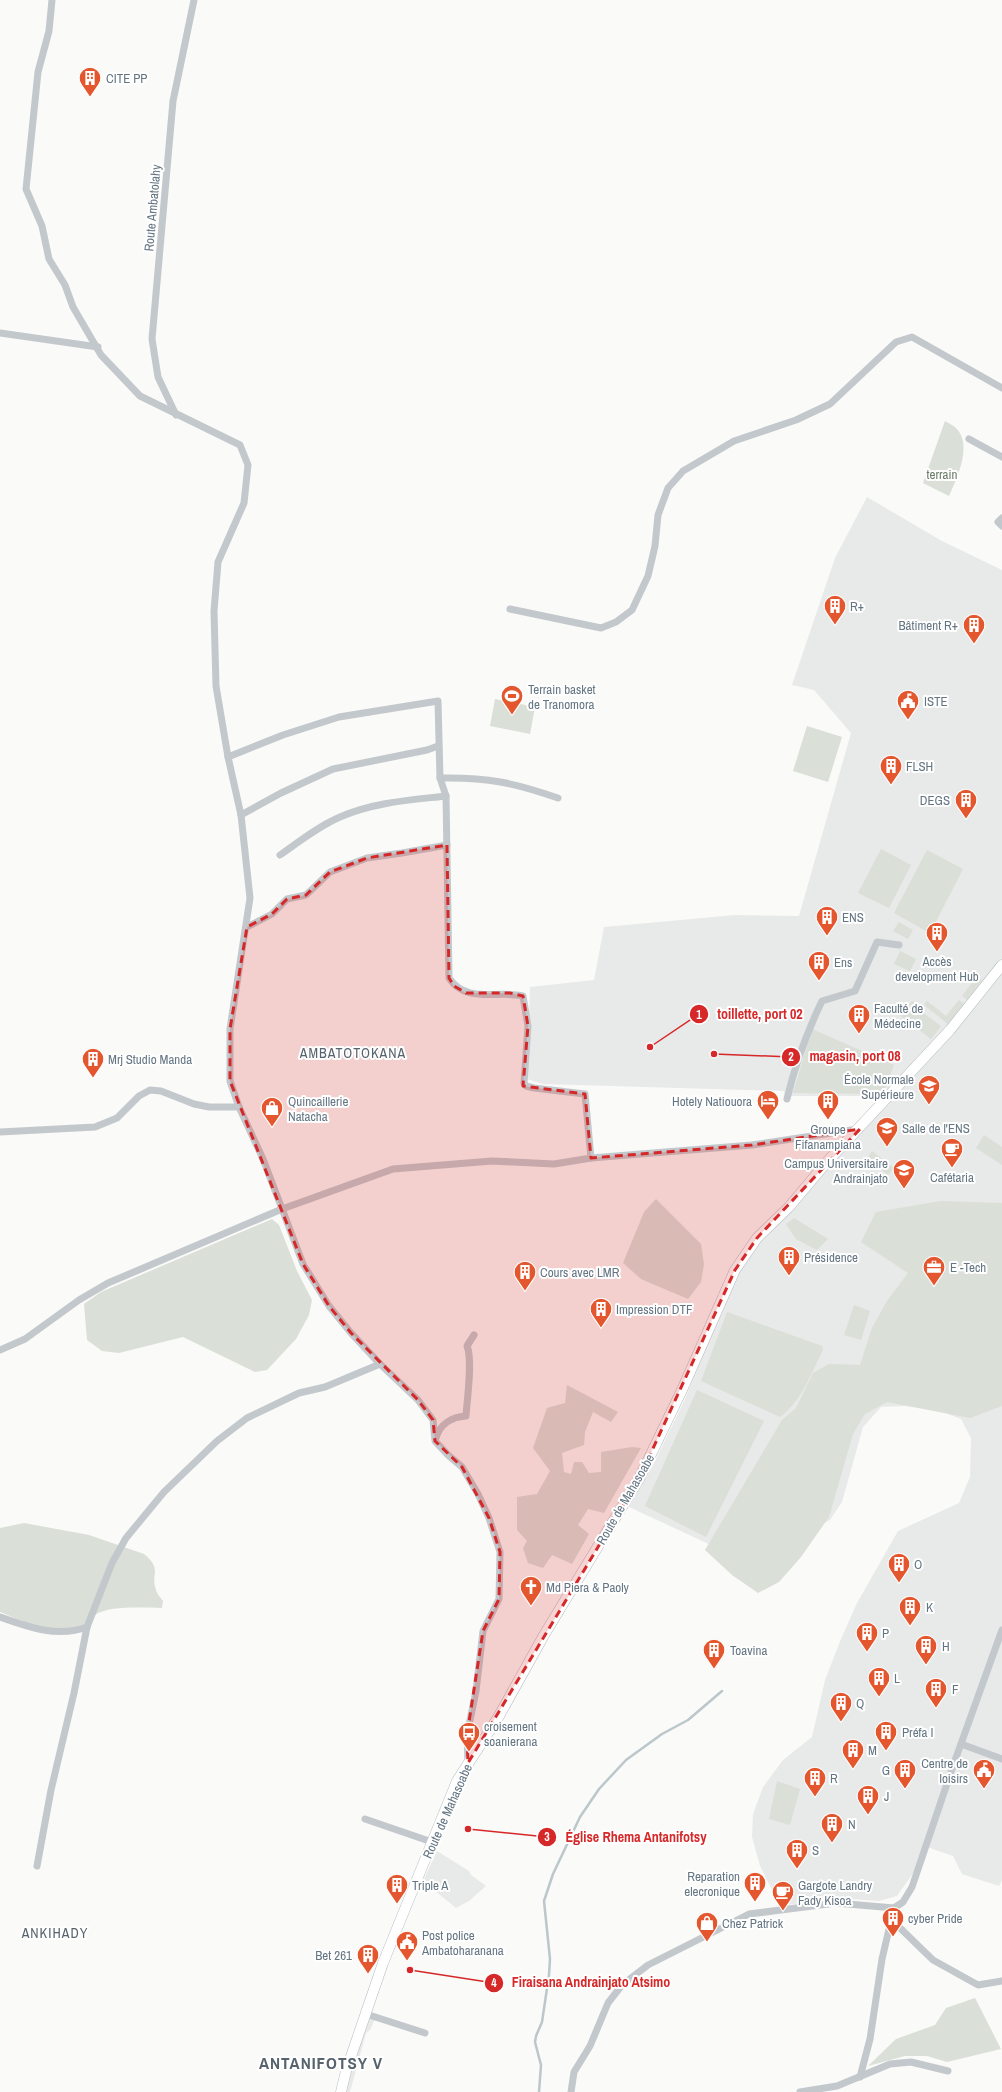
<svg xmlns="http://www.w3.org/2000/svg" width="1002" height="2092" font-family="'Archivo Narrow',sans-serif">
  <rect width="100%" height="100%" fill="#fafaf8"/>
  <g fill="#e8e9e9">
    <polygon points="867,497 942,541 1002,570 1002,1880 999,1886 962,1874 953,1856 924,1846 914,1872 897,1896 879,1901 836,1898 780,1906 760,1866 752,1837 753,1814 763,1787 783,1760 812,1737 825,1680 841,1639 857,1603 898,1531 959,1503 970,1477 971,1438 961,1419 932,1408 904,1406 881,1407 863,1427 842,1502 830,1520 743,1560 627,1506 654,1463 685,1399 738,1268 759,1237 885,1096 785,1096 784,1091 543,1084 527,1079 530,987 594,980 604,927 735,915 799,916 851,733 814,690 792,685 835,558"/>
    <polygon points="437,1851 469,1871 471,1875 486,1886 469,1901 456,1908 423,1881"/>
    <polygon points="367,2016 375,2019 370,2030 366,2033 350,2092 343,2092"/>
  </g>
  <g fill="#dadfd7">
    <path d="M945,421C948,423 953,425 956,428C973,445 957,478 949,496L923,483Z"/>
    <polygon points="495,699 535,707 530,734 490,726"/>
    <polygon points="807,726 842,737 828,782 793,771"/>
    <polygon points="881,849 911,865 889,908 858,893"/>
    <polygon points="927,850 963,869 930,933 894,913"/>
    <polygon points="899,922 913,930 908,939 893,931"/>
    <polygon points="900,951 916,959 910,971 894,964"/>
    <polygon points="977,976 982,980 967,1000 962,996"/>
    <polygon points="959,1000 964,1004 948,1024 924,1005 927,1001 946,1016"/>
    <polygon points="912,1001 917,1005 915,1007 941,1026 931,1039 901,1016"/>
    <polygon points="812,1029 894,1065 883,1094 882,1095 882,1092 877,1094 793,1093"/>
    <polygon points="984,1135 1002,1147 1002,1165 976,1148"/>
    <polygon points="872,1151 894,1168 888,1175 867,1159"/>
    <polygon points="656,1199 701,1244 704,1264 701,1282 688,1299 641,1279 623,1263 644,1212"/>
    <polygon points="941,1201 1002,1203 1002,1406 970,1418 887,1402 865,1414 853,1434 829,1517 801,1557 779,1582 758,1593 732,1575 705,1550 782,1420 796,1408 813,1373 829,1364 860,1365 872,1328 887,1301 908,1273 861,1242 876,1212"/>
    <polygon points="794,1218 828,1239 817,1250 796,1239 786,1224"/>
    <polygon points="272,1219 279,1225 297,1271 312,1300 309,1315 296,1339 267,1370 255,1372 183,1337 119,1353 102,1351 87,1340 84,1304 101,1292"/>
    <polygon points="854,1305 870,1311 861,1340 844,1335"/>
    <path d="M727,1312L822,1346L823,1350C811,1373 802,1401 780,1417L701,1381Z"/>
    <polygon points="567,1385 618,1412 611,1422 593,1412 585,1432 584,1445 562,1453 564,1472 571,1474 574,1462 582,1462 589,1473 601,1472 601,1452 632,1447 641,1448 604,1513 588,1509 578,1525 589,1534 572,1564 552,1555 543,1568 528,1563 523,1548 527,1541 517,1530 517,1497 537,1494 550,1471 533,1448 547,1408 565,1403"/>
    <polygon points="697,1390 764,1421 706,1537 645,1506"/>
    <path d="M24,1523L89,1535L144,1554C163,1570 150,1573 156,1590C157,1594 161,1598 163,1601L162,1608C145,1608 109,1605 95,1615C89,1620 87,1627 77,1630C55,1636 20,1620 0,1612V1528Z"/>
    <polygon points="777,1781 800,1789 790,1825 769,1819"/>
    <polygon points="975,1998 1001,2049 947,2062 927,2056 905,2056 868,2066 896,2039 935,2025 946,2008"/>
  </g>
  <g fill="none" stroke-linecap="round" stroke-linejoin="round">
    <polyline stroke="#bbc7cb" stroke-width="2.5" points="539,2092 541,2065 535,2042 536,2036 542,2022 549,1975 550,1959 544,1901 553,1874 580,1817 599,1789 626,1760 662,1734 688,1720 722,1691"/>
    <g stroke="#b3babf" stroke-width="11">
      <polyline id="secondary" points="341,2092 346,2071 383,1963 457,1781 499,1716 544,1635 639,1479 682,1390 735,1270 757,1238 789,1207 826,1163 950,1030 1002,965"/>
    </g>
    <g stroke="#c3c8cc" stroke-width="7">
      <polyline points="52,0 49,31 38,72 26,189 42,226 49,259 65,285 73,307 101,355 140,396 240,445 248,465 244,503 218,562 214,611 216,686 228,757 241,815 250,898 230,1029 230,1081 239,1107 263,1159 303,1264 329,1306 351,1333 380,1364 418,1400 433,1420 435,1441 448,1455 462,1467 478,1494 489,1518 500,1552 499,1599 483,1631 476,1691 467,1735 468,1763"/>
      <polyline points="0,333 98,347"/>
      <polyline points="176,415 158,377 152,339 173,101 194,0"/>
      <polyline points="969,439 1002,457"/>
      <polyline points="1002,518 998,522 1002,526"/>
      <polyline points="510,609 601,628 616,622 632,610 648,576 655,546 658,515 668,488 683,471 734,441 796,420 830,404 896,342 912,337 1002,388"/>
      <path d="M228,757L283,735L339,717L438,701L440,778L446,796L449,978C466,1004 498,990 523,996L528,1026L524,1083L526,1086L534,1088L585,1094L591,1158"/>
      <path d="M440,778C488,777 514,783 558,798"/>
      <polyline points="241,815 281,793 333,769 427,750 438,746"/>
      <path d="M280,855C300,841 319,826 340,817C374,802 411,800 446,796"/>
      <polyline points="247,927 272,914 287,899 306,895 330,872 367,858 402,853 447,845"/>
      <path d="M787,1099C795,1065 806,1034 822,1001L855,991L877,942L899,945"/>
      <polyline points="0,1132 95,1127 117,1118 139,1096 150,1090 161,1091 194,1104 209,1107 239,1107"/>
      <polyline points="0,1350 25,1339 79,1300 108,1283 282,1209 393,1169 492,1161 554,1164 591,1158 752,1145 858,1129"/>
      <path d="M436,1438C440,1424 452,1417 466,1416C467,1399 473,1360 467,1346L474,1335"/>
      <path d="M0,1617C28,1627 58,1638 87,1627"/>
      <polyline points="961,1744 1002,1759"/>
      <polyline points="365,1819 432,1842"/>
      <polyline points="37,1866 51,1790 74,1693 87,1627 112,1563 126,1538 164,1492 217,1441 247,1418 299,1393 325,1387 380,1364"/>
      <polyline points="366,2014 425,2033"/>
      <polyline points="860,2077 870,2039 882,1959 894,1908 903,1902 912,1887 953,1766 1002,1630"/>
      <polyline points="571,2092 574,2072 590,2046 608,2003 622,1985 648,1965 749,1914 836,1903 894,1908 899,1927 933,1960 978,1985 1002,1981"/>
      <polyline points="800,2092 837,2086 890,2064 911,2062 948,2071"/>
    </g>
    <use href="#secondary" stroke="#fff" stroke-width="10"/>
  </g>
  <path fill="#d62828" fill-opacity="0.2" stroke="#d62828" stroke-width="3" stroke-dasharray="8 5" stroke-linejoin="round" d="M447,845L449,978L454,986L466,993H510L523,996L528,1026L523,1086L585,1094L591,1158L752,1145L860,1129L757,1238L735,1270L639,1479L468,1763L467,1735L483,1631L499,1599L500,1552L489,1518L462,1467L435,1441L433,1420L418,1400L351,1333L329,1306L303,1264L230,1081V1029L247,927L272,914L287,899L306,895L330,872L367,858Z"/>
  <defs>
    <g id="building-pin" transform="scale(1.15)"><path d="M0 17L-7.5 6A9.5 9.5 0 1 1 7.5 6Z" fill="#e4572e" stroke="#fff"/><path d="M-4-6H4V6H1V3H-1V6H-4ZM-2.5-4.3h1.7v1.8h-1.7ZM.8-4.3h1.7v1.8H.8ZM-2.5-1h1.7V.8h-1.7ZM.8-1h1.7V.8H.8Z" fill="#fff"/></g>
    <g id="stadium-pin" transform="scale(1.15)"><path d="M0 17L-7.5 6A9.5 9.5 0 1 1 7.5 6Z" fill="#e4572e" stroke="#fff"/><path d="M0-5a6.5 5 0 1 0 0 10a6.5 5 0 1 0 0-10ZM-3.5-1.8h7v3.6h-7Z" fill="#fff"/></g>
    <g id="civic-pin" transform="scale(1.15)"><path d="M0 17L-7.5 6A9.5 9.5 0 1 1 7.5 6Z" fill="#e4572e" stroke="#fff"/><path d="M-.6-6.5H3V-4.5H.6V-3L4-1V1h2V6H-6V1h2V-1L-.6-3ZM-1.2 2.5V6h2.4V2.5Z" fill="#fff"/></g>
    <g id="university-pin" transform="scale(1.15)"><path d="M0 17L-7.5 6A9.5 9.5 0 1 1 7.5 6Z" fill="#e4572e" stroke="#fff"/><path d="M0-5L7-2L0 1L-7-2ZM-4 1L0 2.5L4 1V4Q0 6-4 4Z" fill="#fff"/></g>
    <g id="hotel-pin" transform="scale(1.15)"><path d="M0 17L-7.5 6A9.5 9.5 0 1 1 7.5 6Z" fill="#e4572e" stroke="#fff"/><path d="M-6-4.5h1.5V1H6V5H4.5V3h-9V5H-6ZM-4 0a1.8 1.8 0 1 1 3.6 0ZM.5 0V-2.5h3Q6-2.5 6 0Z" fill="#fff"/></g>
    <g id="shop-pin" transform="scale(1.15)"><path d="M0 17L-7.5 6A9.5 9.5 0 1 1 7.5 6Z" fill="#e4572e" stroke="#fff"/><path d="M-5-2.5h2.3a2.7 3.5 0 0 1 5.4 0H5L5.5 6h-11ZM-1.5-2.5h3a1.5 2.3 0 0 0-3 0Z" fill="#fff"/></g>
    <g id="cafe-pin" transform="scale(1.15)"><path d="M0 17L-7.5 6A9.5 9.5 0 1 1 7.5 6Z" fill="#e4572e" stroke="#fff"/><path d="M-5.5-4.5H6V0H3Q3 3.5 0 3.5H-2.5Q-5.5 3.5-5.5 0ZM3-3.2v2h1.7v-2ZM-6 4.5H4V6H-6Z" fill="#fff"/></g>
    <g id="office-pin" transform="scale(1.15)"><path d="M0 17L-7.5 6A9.5 9.5 0 1 1 7.5 6Z" fill="#e4572e" stroke="#fff"/><path d="M-6-3h4V-5.5h4V-3h4V5H-6ZM-1-4.5V-3h2v-1.5ZM-6 0V1H6V0Z" fill="#fff"/></g>
    <g id="church-pin" transform="scale(1.15)"><path d="M0 17L-7.5 6A9.5 9.5 0 1 1 7.5 6Z" fill="#e4572e" stroke="#fff"/><path d="M-1.2-6h2.4v3.5h3.3v2.4h-3.3V6h-2.4V-.1h-3.3v-2.4h3.3Z" fill="#fff"/></g>
    <g id="bus-pin" transform="scale(1.15)"><path d="M0 17L-7.5 6A9.5 9.5 0 1 1 7.5 6Z" fill="#e4572e" stroke="#fff"/><path d="M-5-6H5V4H4V6H2V4H-2V6H-4V4H-5ZM-3.5-4V0h7V-4ZM-3.5 1.2v1.5H-2V1.2ZM2 1.2v1.5H3.5V1.2Z" fill="#fff"/></g>
  </defs>
  <g fill-rule="evenodd">
    <use href="#building-pin" x="90" y="78"/>
    <use href="#building-pin" x="835" y="606"/>
    <use href="#building-pin" x="974" y="625"/>
    <use href="#stadium-pin" x="512" y="696"/>
    <use href="#civic-pin" x="908" y="701"/>
    <use href="#building-pin" x="891" y="766"/>
    <use href="#building-pin" x="966" y="800"/>
    <use href="#building-pin" x="827" y="917"/>
    <use href="#building-pin" x="937" y="933"/>
    <use href="#building-pin" x="819" y="962"/>
    <use href="#building-pin" x="859" y="1015"/>
    <use href="#building-pin" x="93" y="1059"/>
    <use href="#university-pin" x="929" y="1086"/>
    <use href="#hotel-pin" x="768" y="1101"/>
    <use href="#building-pin" x="828" y="1101"/>
    <use href="#shop-pin" x="272" y="1108"/>
    <use href="#university-pin" x="887" y="1128"/>
    <use href="#cafe-pin" x="952" y="1149"/>
    <use href="#university-pin" x="904" y="1170"/>
    <use href="#building-pin" x="789" y="1257"/>
    <use href="#office-pin" x="934" y="1267"/>
    <use href="#building-pin" x="525" y="1272"/>
    <use href="#building-pin" x="601" y="1309"/>
    <use href="#building-pin" x="899" y="1564"/>
    <use href="#church-pin" x="531" y="1587"/>
    <use href="#building-pin" x="910" y="1607"/>
    <use href="#building-pin" x="867" y="1633"/>
    <use href="#building-pin" x="926" y="1646"/>
    <use href="#building-pin" x="714" y="1650"/>
    <use href="#building-pin" x="879" y="1678"/>
    <use href="#building-pin" x="936" y="1689"/>
    <use href="#building-pin" x="841" y="1703"/>
    <use href="#building-pin" x="886" y="1732"/>
    <use href="#bus-pin" x="469" y="1733"/>
    <use href="#building-pin" x="853" y="1750"/>
    <use href="#building-pin" x="905" y="1770"/>
    <use href="#civic-pin" x="984" y="1770"/>
    <use href="#building-pin" x="815" y="1778"/>
    <use href="#building-pin" x="868" y="1796"/>
    <use href="#building-pin" x="832" y="1824"/>
    <use href="#building-pin" x="797" y="1850"/>
    <use href="#building-pin" x="755" y="1883"/>
    <use href="#building-pin" x="397" y="1885"/>
    <use href="#cafe-pin" x="783" y="1892"/>
    <use href="#building-pin" x="893" y="1918"/>
    <use href="#shop-pin" x="707" y="1923"/>
    <use href="#civic-pin" x="407" y="1942"/>
    <use href="#building-pin" x="368" y="1955"/>
  </g>
  <g text-anchor="middle" stroke-width="4" stroke-linejoin="round" paint-order="stroke">
    <g font-size="13" fill="#657683" stroke="#fff" text-anchor="start">
      <text x="106" y="83">CITE PP</text>
      <text x="850" y="611">R+</text>
      <text x="958" y="630" text-anchor="end">Bâtiment R+</text>
      <text x="528" y="694">Terrain basket<tspan x="528" dy="15">de Tranomora</tspan></text>
      <text x="924" y="706">ISTE</text>
      <text x="906" y="771">FLSH</text>
      <text x="950" y="805" text-anchor="end">DEGS</text>
      <text x="842" y="922">ENS</text>
      <text x="937" y="966" text-anchor="middle">Accès<tspan x="937" dy="15">development Hub</tspan></text>
      <text x="834" y="967">Ens</text>
      <text x="874" y="1013">Faculté de<tspan x="874" dy="15">Médecine</tspan></text>
      <text x="108" y="1064">Mrj Studio Manda</text>
      <text x="914" y="1084" text-anchor="end">École Normale<tspan x="914" dy="15">Supérieure</tspan></text>
      <text x="288" y="1106">Quincaillerie<tspan x="288" dy="15">Natacha</tspan></text>
      <text x="752" y="1106" text-anchor="end">Hotely Natiouora</text>
      <text x="902" y="1133">Salle de l'ENS</text>
      <text x="828" y="1134" text-anchor="middle">Groupe<tspan x="828" dy="15">Fifanampiana</tspan></text>
      <text x="888" y="1168" text-anchor="end">Campus Universitaire<tspan x="888" dy="15">Andrainjato</tspan></text>
      <text x="952" y="1182" text-anchor="middle">Cafétaria</text>
      <text x="804" y="1262">Présidence</text>
      <text x="950" y="1272">E -Tech</text>
      <text x="540" y="1277">Cours avec LMR</text>
      <text x="616" y="1314">Impression DTF</text>
      <text x="914" y="1569">O</text>
      <text x="546" y="1592">Md Piera &amp; Paoly</text>
      <text x="926" y="1612">K</text>
      <text x="882" y="1638">P</text>
      <text x="942" y="1651">H</text>
      <text x="730" y="1655">Toavina</text>
      <text x="894" y="1683">L</text>
      <text x="952" y="1694">F</text>
      <text x="856" y="1708">Q</text>
      <text x="484" y="1731">croisement<tspan x="484" dy="15">soanierana</tspan></text>
      <text x="902" y="1737">Préfa I</text>
      <text x="868" y="1755">M</text>
      <text x="968" y="1768" text-anchor="end">Centre de<tspan x="968" dy="15">loisirs</tspan></text>
      <text x="890" y="1775" text-anchor="end">G</text>
      <text x="830" y="1783">R</text>
      <text x="884" y="1801">J</text>
      <text x="848" y="1829">N</text>
      <text x="812" y="1855">S</text>
      <text x="740" y="1881" text-anchor="end">Reparation<tspan x="740" dy="15">elecronique</tspan></text>
      <text x="412" y="1890">Triple A</text>
      <text x="798" y="1890">Gargote Landry<tspan x="798" dy="15">Fady Kisoa</tspan></text>
      <text x="908" y="1923">cyber Pride</text>
      <text x="722" y="1928">Chez Patrick</text>
      <text x="422" y="1940">Post police<tspan x="422" dy="15">Ambatoharanana</tspan></text>
      <text x="352" y="1960" text-anchor="end">Bet 261</text>
    </g>
    <g font-size="13" fill="#657683" stroke="#fff">
      <text transform="translate(152 208) rotate(-85)" y="5">Route Ambatolahy</text>
      <text transform="translate(625 1499) rotate(-60)" y="5">Route de Mahasoabe</text>
      <text transform="translate(447 1811) rotate(-66)" y="5">Route de Mahasoabe</text>
    </g>
    <g font-size="13" fill="#687a64" stroke="#fff">
      <text x="942" y="479">terrain</text>
    </g>
    <g font-size="14" letter-spacing="1" fill="#57646e" stroke="#fff">
      <text x="353" y="1058">AMBATOTOKANA</text>
      <text x="55" y="1938">ANKIHADY</text>
    </g>
    <g font-size="17" font-weight="bold" letter-spacing="1" fill="#57646e" stroke="#fff">
      <text x="321" y="2069">ANTANIFOTSY V</text>
    </g>
  </g>
  <path fill="none" stroke="#d62828" stroke-width="1.5" d="M650 1047L699 1014M714 1054L791 1057M468 1829L547 1837M410 1970L494 1983"/>
  <g fill="#d62828" stroke="#fff" stroke-width="1.5">
    <circle cx="650" cy="1047" r="4"/>
    <circle cx="714" cy="1054" r="4"/>
    <circle cx="468" cy="1829" r="4"/>
    <circle cx="410" cy="1970" r="4"/>
    <circle cx="699" cy="1014" r="10"/>
    <circle cx="791" cy="1057" r="10"/>
    <circle cx="547" cy="1837" r="10"/>
    <circle cx="494" cy="1983" r="10"/>
  </g>
  <g font-size="12" text-anchor="middle" font-weight="bold" fill="#fff">
    <text x="699" y="1019">1</text>
    <text x="791" y="1061">2</text>
    <text x="547" y="1841">3</text>
    <text x="494" y="1987">4</text>
  </g>
  <g font-size="14" text-anchor="middle" font-weight="bold" fill="#d62828" stroke="#fff" stroke-width="4" stroke-linejoin="round" paint-order="stroke">
    <text x="760" y="1019">toillette, port 02</text>
    <text x="855" y="1061">magasin, port 08</text>
    <text x="636" y="1842">Église Rhema Antanifotsy</text>
    <text x="591" y="1987">Firaisana Andrainjato Atsimo</text>
  </g>
</svg>
